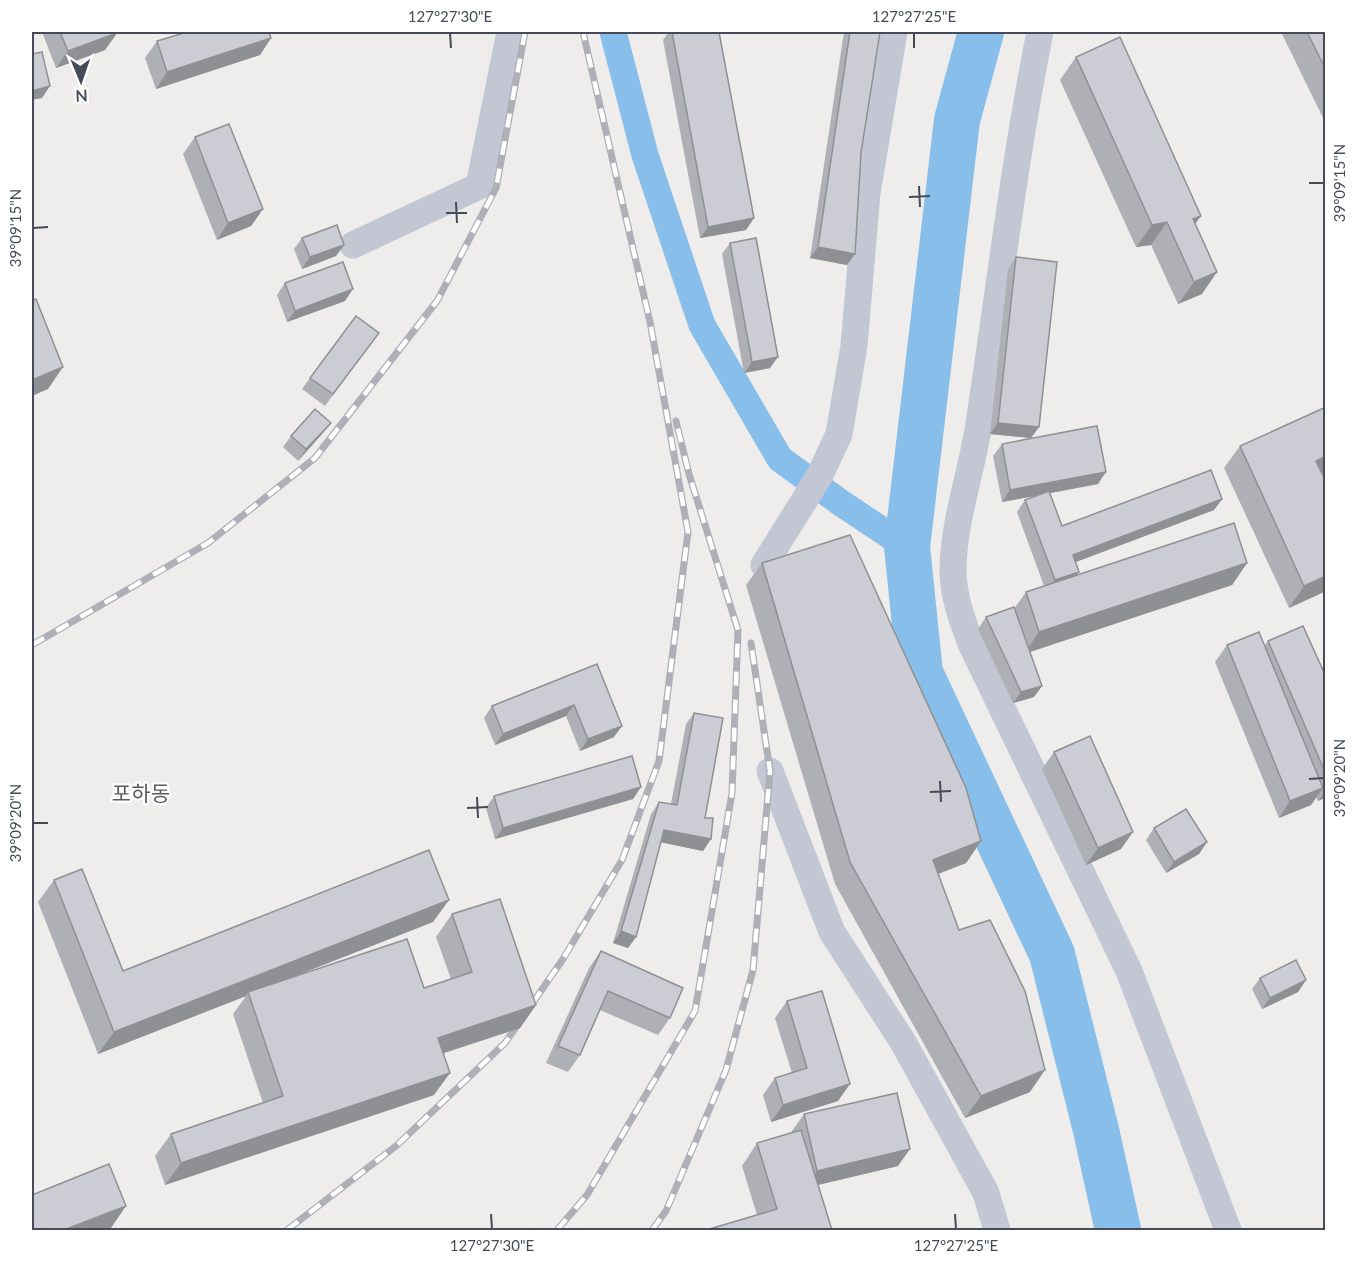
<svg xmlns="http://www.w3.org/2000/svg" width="1357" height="1262" font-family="Lato,'Noto Sans KR',sans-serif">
  <rect width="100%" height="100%" fill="#efedec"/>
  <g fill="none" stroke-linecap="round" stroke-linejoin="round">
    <polyline stroke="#87beea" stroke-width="27" points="613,32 645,155 702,325 780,459 841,503 907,547"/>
    <polyline stroke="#87beea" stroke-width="46" points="981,32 957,120 907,547 920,673 1052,954 1096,1130 1118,1230"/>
    <g stroke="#c2c7d3" stroke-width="27">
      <path d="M1040,32C1014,161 999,293 979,423C972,472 953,522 953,571C953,596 963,623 972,646L1129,971L1228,1230"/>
      <polyline points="353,245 479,186 510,32"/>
      <polyline points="764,565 820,475 839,434 854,346 867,193 894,32"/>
      <polyline points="770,771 832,932 903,1042 986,1193 997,1230"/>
    </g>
    <g stroke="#aeafb7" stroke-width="7">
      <g id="rail">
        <polyline points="32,645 208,543 315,458 437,301 496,188 525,32"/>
        <polyline points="287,1230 396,1146 505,1043 563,959 622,860 659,761 688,532 650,322 583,32"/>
        <polyline points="557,1230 587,1195 695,1011 732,793 738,630 689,474 676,421"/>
        <polyline points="652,1230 666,1211 726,1070 753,970 770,771 751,643"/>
      </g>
    </g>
    <use href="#rail" stroke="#fff" stroke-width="4.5" stroke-dasharray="14" stroke-linecap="butt"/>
  </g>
  <g fill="#afb0b6">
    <polygon points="42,32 117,32 117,33 105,50 56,68"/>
    <polygon points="669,32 719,32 754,218 746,230 700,238 663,40"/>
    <polygon points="844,32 880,32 861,153 847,265 810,258"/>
    <polygon points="1281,32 1326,32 1326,124"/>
    <polygon points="271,38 260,55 156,89 145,58 157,41"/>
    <polygon points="1076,57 1195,224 1202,294 1178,304 1151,245 1136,247 1060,80"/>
    <polygon points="195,137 263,209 251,226 217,240 183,154"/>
    <polygon points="302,238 344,245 336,256 302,269 294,249"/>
    <polygon points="730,243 770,368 744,373 722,254"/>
    <polygon points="1016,257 1039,427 1031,438 990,434 1008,269"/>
    <polygon points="285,283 345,301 287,322 277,295"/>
    <polygon points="379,333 325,406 302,389 310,378"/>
    <polygon points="1326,407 1326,471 1322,473 1326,482 1326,591 1289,608 1224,468 1240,446"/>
    <polygon points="331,423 322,434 298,461 283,447 291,436"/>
    <polygon points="1002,444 1098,484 1050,493 1062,526 1222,499 1214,510 1076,562 1079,572 1076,575 1247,563 1232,585 1029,652 1042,686 1034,697 1013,703 978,629 986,617 1014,609 1026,592 1044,586 1017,512 1025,500 1039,495 1002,502 993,456"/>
    <polygon points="762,563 981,841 966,863 938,874 959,930 1030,1092 965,1118 835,884 746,585"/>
    <polygon points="1268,641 1326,677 1326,797 1318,801 1316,797 1311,805 1279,818 1215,662 1227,645 1264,646"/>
    <polygon points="597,664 614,737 580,751 566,716 495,745 484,718 492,706"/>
    <polygon points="694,713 705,818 711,839 703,851 660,842 636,937 628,948 613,943 651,814 659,802 671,804 686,724"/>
    <polygon points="1054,752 1121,849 1086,865 1042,769"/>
    <polygon points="641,787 633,799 495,839 486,808 494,796"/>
    <polygon points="1154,828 1207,842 1199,854 1166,873 1146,840"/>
    <polygon points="54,880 123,971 433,922 295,976 424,988 451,979 436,937 452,914 536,1005 520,1028 443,1053 434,1095 165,1185 155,1156 171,1134 263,1103 233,1014 246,996 98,1054 38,902"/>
    <polygon points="601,951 670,1018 658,1035 600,1010 580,1055 568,1072 546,1063 589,968"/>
    <polygon points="1260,978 1306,980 1298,992 1262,1009 1252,989"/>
    <polygon points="787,1001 838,1101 771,1122 763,1095 775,1078 792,1073 775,1018"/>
    <polygon points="804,1114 898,1166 818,1185 832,1230 757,1215 742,1166 757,1143 792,1133 792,1131"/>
  </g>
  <g fill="#8f9094">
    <polygon points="117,33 105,50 56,68 68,51"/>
    <polygon points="271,38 260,55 156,89 167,72"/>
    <polygon points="50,86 42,98 32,100 32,91"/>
    <polygon points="263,209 251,226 217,240 228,223"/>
    <polygon points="1201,216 1185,238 1193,219"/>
    <polygon points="754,218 746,230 700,238 708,227"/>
    <polygon points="1167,222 1151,245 1136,247 1152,225"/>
    <polygon points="344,245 336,256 302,269 310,257"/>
    <polygon points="818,247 855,254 847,265 810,258"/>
    <polygon points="1217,272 1202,294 1178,304 1194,282"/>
    <polygon points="353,289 345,301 287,322 295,311"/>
    <polygon points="778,357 770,368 744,373 752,362"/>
    <polygon points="63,367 48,389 32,396 32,380"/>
    <polygon points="331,423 322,434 298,461 306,449"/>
    <polygon points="998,423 1039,427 1031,438 990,434"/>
    <polygon points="1326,456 1326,471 1300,483 1316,461"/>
    <polygon points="1106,472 1098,484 1002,502 1010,490"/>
    <polygon points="1222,499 1214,510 1065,566 1073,555"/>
    <polygon points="1247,563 1232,585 1024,654 1039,632"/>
    <polygon points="1079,572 1071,583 1047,592 1055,580"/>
    <polygon points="1326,576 1326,591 1289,608 1304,586"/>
    <polygon points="1042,686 1034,697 1013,703 1021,692"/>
    <polygon points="574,705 566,716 495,745 503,734"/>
    <polygon points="622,726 614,737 580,751 588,739"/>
    <polygon points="641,787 633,799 495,839 503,828"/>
    <polygon points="1323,788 1311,805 1279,818 1290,801"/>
    <polygon points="1326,790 1326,797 1318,801"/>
    <polygon points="664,830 711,839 703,851 655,841"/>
    <polygon points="1133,832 1121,849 1086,865 1098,848"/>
    <polygon points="981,841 966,863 917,882 933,860"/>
    <polygon points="1207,842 1199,854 1166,873 1174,862"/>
    <polygon points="449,900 433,922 249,994 248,992 246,996 98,1054 114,1032"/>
    <polygon points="621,931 636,937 628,948 613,943"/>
    <polygon points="1306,980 1298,992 1262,1009 1270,998"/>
    <polygon points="536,1005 520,1028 423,1060 438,1038"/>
    <polygon points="1045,1070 1030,1092 965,1118 981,1096"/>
    <polygon points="450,1073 434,1095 165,1185 181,1163"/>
    <polygon points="850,1084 838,1101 771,1122 783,1105"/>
    <polygon points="910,1149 898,1166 805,1188 817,1171"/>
    <polygon points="126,1206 111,1228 104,1230 64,1230"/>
  </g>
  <g fill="#cccdd4" stroke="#8f9094" stroke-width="1.5">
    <polygon points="60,32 117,32 117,33 68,51"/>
    <polygon points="187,32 269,32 271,38 167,72 157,41"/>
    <polygon points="672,32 719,32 754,218 708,227"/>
    <polygon points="850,32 880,32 861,153 855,254 818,247"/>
    <polygon points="1307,32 1326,32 1326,70"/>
    <polygon points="1120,37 1201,216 1193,219 1217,272 1194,282 1167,222 1152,225 1076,57"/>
    <polygon points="42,52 50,86 32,91 32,54"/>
    <polygon points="229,124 263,209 228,223 195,137"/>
    <polygon points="337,225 344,245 310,257 302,238"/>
    <polygon points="756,238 778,357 752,362 730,243"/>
    <polygon points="1016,257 1057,262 1039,427 998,423"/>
    <polygon points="343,262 353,289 295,311 285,283"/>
    <polygon points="36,299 63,367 32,380 32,301"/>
    <polygon points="356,316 379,333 333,394 310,378"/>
    <polygon points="1326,407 1326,456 1316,461 1326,482 1326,576 1304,586 1240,446"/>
    <polygon points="315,409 331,423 306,449 291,436"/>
    <polygon points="1097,426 1106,472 1010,490 1002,444"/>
    <polygon points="1211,470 1222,499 1073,555 1079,572 1055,580 1025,500 1049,491 1062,526"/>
    <polygon points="1234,523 1247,563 1039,632 1026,592"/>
    <polygon points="850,535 966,788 981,841 933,860 959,930 990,920 1025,991 1045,1070 981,1096 850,862 762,563"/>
    <polygon points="1014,607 1042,686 1021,692 986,617"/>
    <polygon points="1303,626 1326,677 1326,774 1268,641"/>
    <polygon points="1259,632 1323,788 1290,801 1227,645"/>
    <polygon points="597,664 622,726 588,739 574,705 503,734 492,706"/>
    <polygon points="694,713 723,718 705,818 713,818 711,839 664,830 636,937 621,931 659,802 677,805"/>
    <polygon points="1090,736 1133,832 1098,848 1054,752"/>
    <polygon points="632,756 641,787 503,828 494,796"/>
    <polygon points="1186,809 1207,842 1174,862 1154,828"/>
    <polygon points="429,850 449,900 114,1032 54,880 82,869 123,971"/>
    <polygon points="500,899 536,1005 438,1038 450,1073 181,1163 171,1134 283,1096 248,992 407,939 424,988 472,972 452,914"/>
    <polygon points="601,951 683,988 670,1018 608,991 580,1055 558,1046"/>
    <polygon points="1296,960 1306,980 1270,998 1260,978"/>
    <polygon points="822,991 850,1084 783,1105 775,1078 807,1068 787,1001"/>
    <polygon points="897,1093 910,1149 817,1171 804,1114"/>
    <polygon points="801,1130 832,1230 706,1230 777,1209 757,1143"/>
    <polygon points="109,1164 126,1206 64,1230 32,1230 32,1195"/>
  </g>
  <path fill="none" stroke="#454b59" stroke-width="2" d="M450,33L451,48M914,33V48M1309,183H1324M919,186L920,207M909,197L930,196M456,202L457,223M446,213H467M33,228L48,227M1309,779L1324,778M940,781L941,802M930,792L951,791M477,797L478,818M467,808L488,807M33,823H48M491,1214L492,1229M955,1214L956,1229"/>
  <g text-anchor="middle" stroke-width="4.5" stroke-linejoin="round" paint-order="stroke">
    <g font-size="21" fill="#595b61" stroke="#fff">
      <text x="141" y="801">포하동</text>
    </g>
  </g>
  <rect width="1357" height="1262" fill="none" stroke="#ffffff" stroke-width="66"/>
  <g transform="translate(81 81) rotate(178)" stroke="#ffffff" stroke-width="4.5" paint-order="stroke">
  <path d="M0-4.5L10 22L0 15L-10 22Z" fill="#454b59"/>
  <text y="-9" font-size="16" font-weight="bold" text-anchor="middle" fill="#454b59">N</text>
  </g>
  <rect x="33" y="33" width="1291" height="1196" fill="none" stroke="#454b59" stroke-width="2"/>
  <g font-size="15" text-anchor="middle" fill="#454b59">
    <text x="450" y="22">127°27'30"E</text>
    <text x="914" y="22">127°27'25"E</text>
    <text transform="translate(1340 183) rotate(-90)" y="5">39°09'15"N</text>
    <text transform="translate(16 228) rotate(-90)" y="5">39°09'15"N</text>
    <text transform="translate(1340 778) rotate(-90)" y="5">39°09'20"N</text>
    <text transform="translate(16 823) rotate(-90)" y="5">39°09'20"N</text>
    <text x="492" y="1251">127°27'30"E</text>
    <text x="956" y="1251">127°27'25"E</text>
  </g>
</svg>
